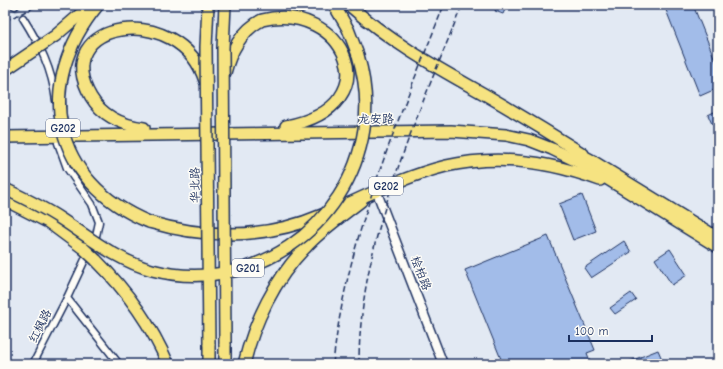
<svg xmlns="http://www.w3.org/2000/svg" width="723" height="369" font-family="'Comic Neue','LXGW WenKai TC',sans-serif">
  <rect width="100%" height="100%" fill="#e2e9f3"/>
  <filter id="ink" filterUnits="userSpaceOnUse"><feTurbulence type="fractalNoise" baseFrequency=".025" numOctaves="2"/><feDisplacementMap in="SourceGraphic" scale="8" xChannelSelector="R" yChannelSelector="G"/><feConvolveMatrix kernelMatrix="1 2 1 2 8 2 1 2 1" color-interpolation-filters="sRGB"/></filter>
  <g filter="url(#ink)">
    <g fill="#a2bce9" stroke="#1b2f5e">
      <polygon points="497,5 507,5 503,14 495,11"/>
      <polygon points="664,5 693,5 718,67 718,88 700,96"/>
      <polygon points="718,110 718,122 712,124 708,115"/>
      <polygon points="582,195 596,231 573,240 559,204"/>
      <polygon points="548,236 595,350 587,353 591,364 503,364 465,270"/>
      <polygon points="624,241 631,252 591,278 584,268"/>
      <polygon points="670,249 687,275 672,285 655,259"/>
      <polygon points="631,293 636,300 615,314 610,308"/>
      <polygon points="658,350 664,364 623,364"/>
    </g>
    <g fill="none" stroke-linecap="round" stroke-linejoin="round">
      <polyline stroke="#bac4d5" stroke-width="6" stroke-dasharray="6 3" stroke-linecap="butt" points="15,6 23,18"/>
      <g stroke="#1b2f5e" stroke-width="9">
        <g id="street">
          <polyline points="13,5 15,6"/>
          <path d="M23,18C40,45 52,69 56,101"/>
          <polyline points="58,143 67,168 92,204 99,222 96,236 67,298 119,364"/>
          <polyline points="33,364 67,298"/>
        </g>
      </g>
      <g stroke="#1b2f5e" stroke-width="11">
        <polyline id="secondary" points="376,190 443,364"/>
      </g>
      <g stroke="#1b2f5e" stroke-width="14">
        <g id="highway">
          <polyline points="334,5 348,29 358,55"/>
          <path d="M349,5C390,42 436,67 484,94C517,113 550,133 583,154"/>
          <path d="M225,73C230,52 242,30 262,20C342,0 395,105 286,126"/>
          <path d="M144,128C122,125 103,117 91,97C46,20 180,0 205,81"/>
          <polyline points="5,137 451,131 506,135 529,140 552,149 585,165 718,247"/>
          <polyline points="575,152 589,159 718,238"/>
          <polyline points="5,200 48,222 83,248"/>
          <path d="M149,222C207,239 266,239 322,215C363,198 402,177 446,166C497,154 551,162 600,180"/>
          <path d="M96,260C126,290 151,324 168,364"/>
          <polyline points="209,344 209,364"/>
          <polyline points="225,344 225,364"/>
          <path d="M244,364C254,322 275,279 305,248C321,230 342,216 361,201"/>
        </g>
      </g>
      <use href="#street" stroke="#fdfcf7" stroke-width="6"/>
      <use href="#secondary" stroke="#fdfcf7" stroke-width="8"/>
      <use href="#highway" stroke="#f6e381" stroke-width="11"/>
      <g stroke="#1b2f5e" stroke-width="1.5" stroke-dasharray="6 3" stroke-linecap="butt">
        <polyline points="5,21 39,5"/>
        <path d="M333,364C346,239 398,121 444,5"/>
        <path d="M359,364C359,240 417,119 462,5"/>
      </g>
      <g stroke="#1b2f5e" stroke-width="14" stroke-linecap="butt">
        <g id="highway-bridge">
          <path d="M98,5C32,85 52,182 149,222"/>
          <polyline points="208,5 206,47 209,344"/>
          <polyline points="225,5 223,48 225,344"/>
          <polyline points="5,70 55,36 91,5"/>
          <path d="M5,189C24,198 43,207 61,219C90,238 118,261 152,270C250,296 349,228 364,129C368,104 365,79 358,55"/>
          <polyline points="83,248 96,260"/>
        </g>
      </g>
      <use href="#highway-bridge" stroke="#f6e381" stroke-width="11"/>
    </g>
  </g>
  <g text-anchor="middle" stroke-width="3" stroke-linejoin="round" paint-order="stroke">
    <g fill="#fdfcf7" stroke="#5f6c8c" stroke-width="1">
      <rect x="46" y="119" width="34" height="18" rx="3"/>
      <rect x="369" y="177" width="34" height="18" rx="3"/>
      <rect x="232" y="259" width="32" height="18" rx="3"/>
    </g>
    <g font-size="11" font-weight="bold" fill="#1b2f5e">
      <text x="63" y="132">G202</text>
      <text x="386" y="190">G202</text>
      <text x="248" y="272">G201</text>
    </g>
    <g font-size="12" fill="#1b2f5e" stroke="#fdfcf7">
      <text transform="translate(376 119) rotate(-1)" y="4">龙安路</text>
      <text transform="translate(195 185) rotate(-91)" y="4">华北路</text>
      <text transform="translate(421 273) rotate(69)" y="4">桧柏路</text>
      <text transform="translate(40 326) rotate(-63)" y="4">红枫路</text>
    </g>
  </g>
  <rect width="723" height="369" fill="none" stroke="#fdfcf7" stroke-width="20"/>
  <rect x="10" y="10" width="703" height="349" fill="none" stroke="#1b2f5e" stroke-width="1.5" filter="url(#ink)"/>
  <path d="M569 335v6h83v-6" fill="none" stroke="#1b2f5e" stroke-width="2"/>
  <text x="575" y="335" font-size="12" fill="#1b2f5e" stroke="#fdfcf7" stroke-width="3" paint-order="stroke">100 m</text>
</svg>
